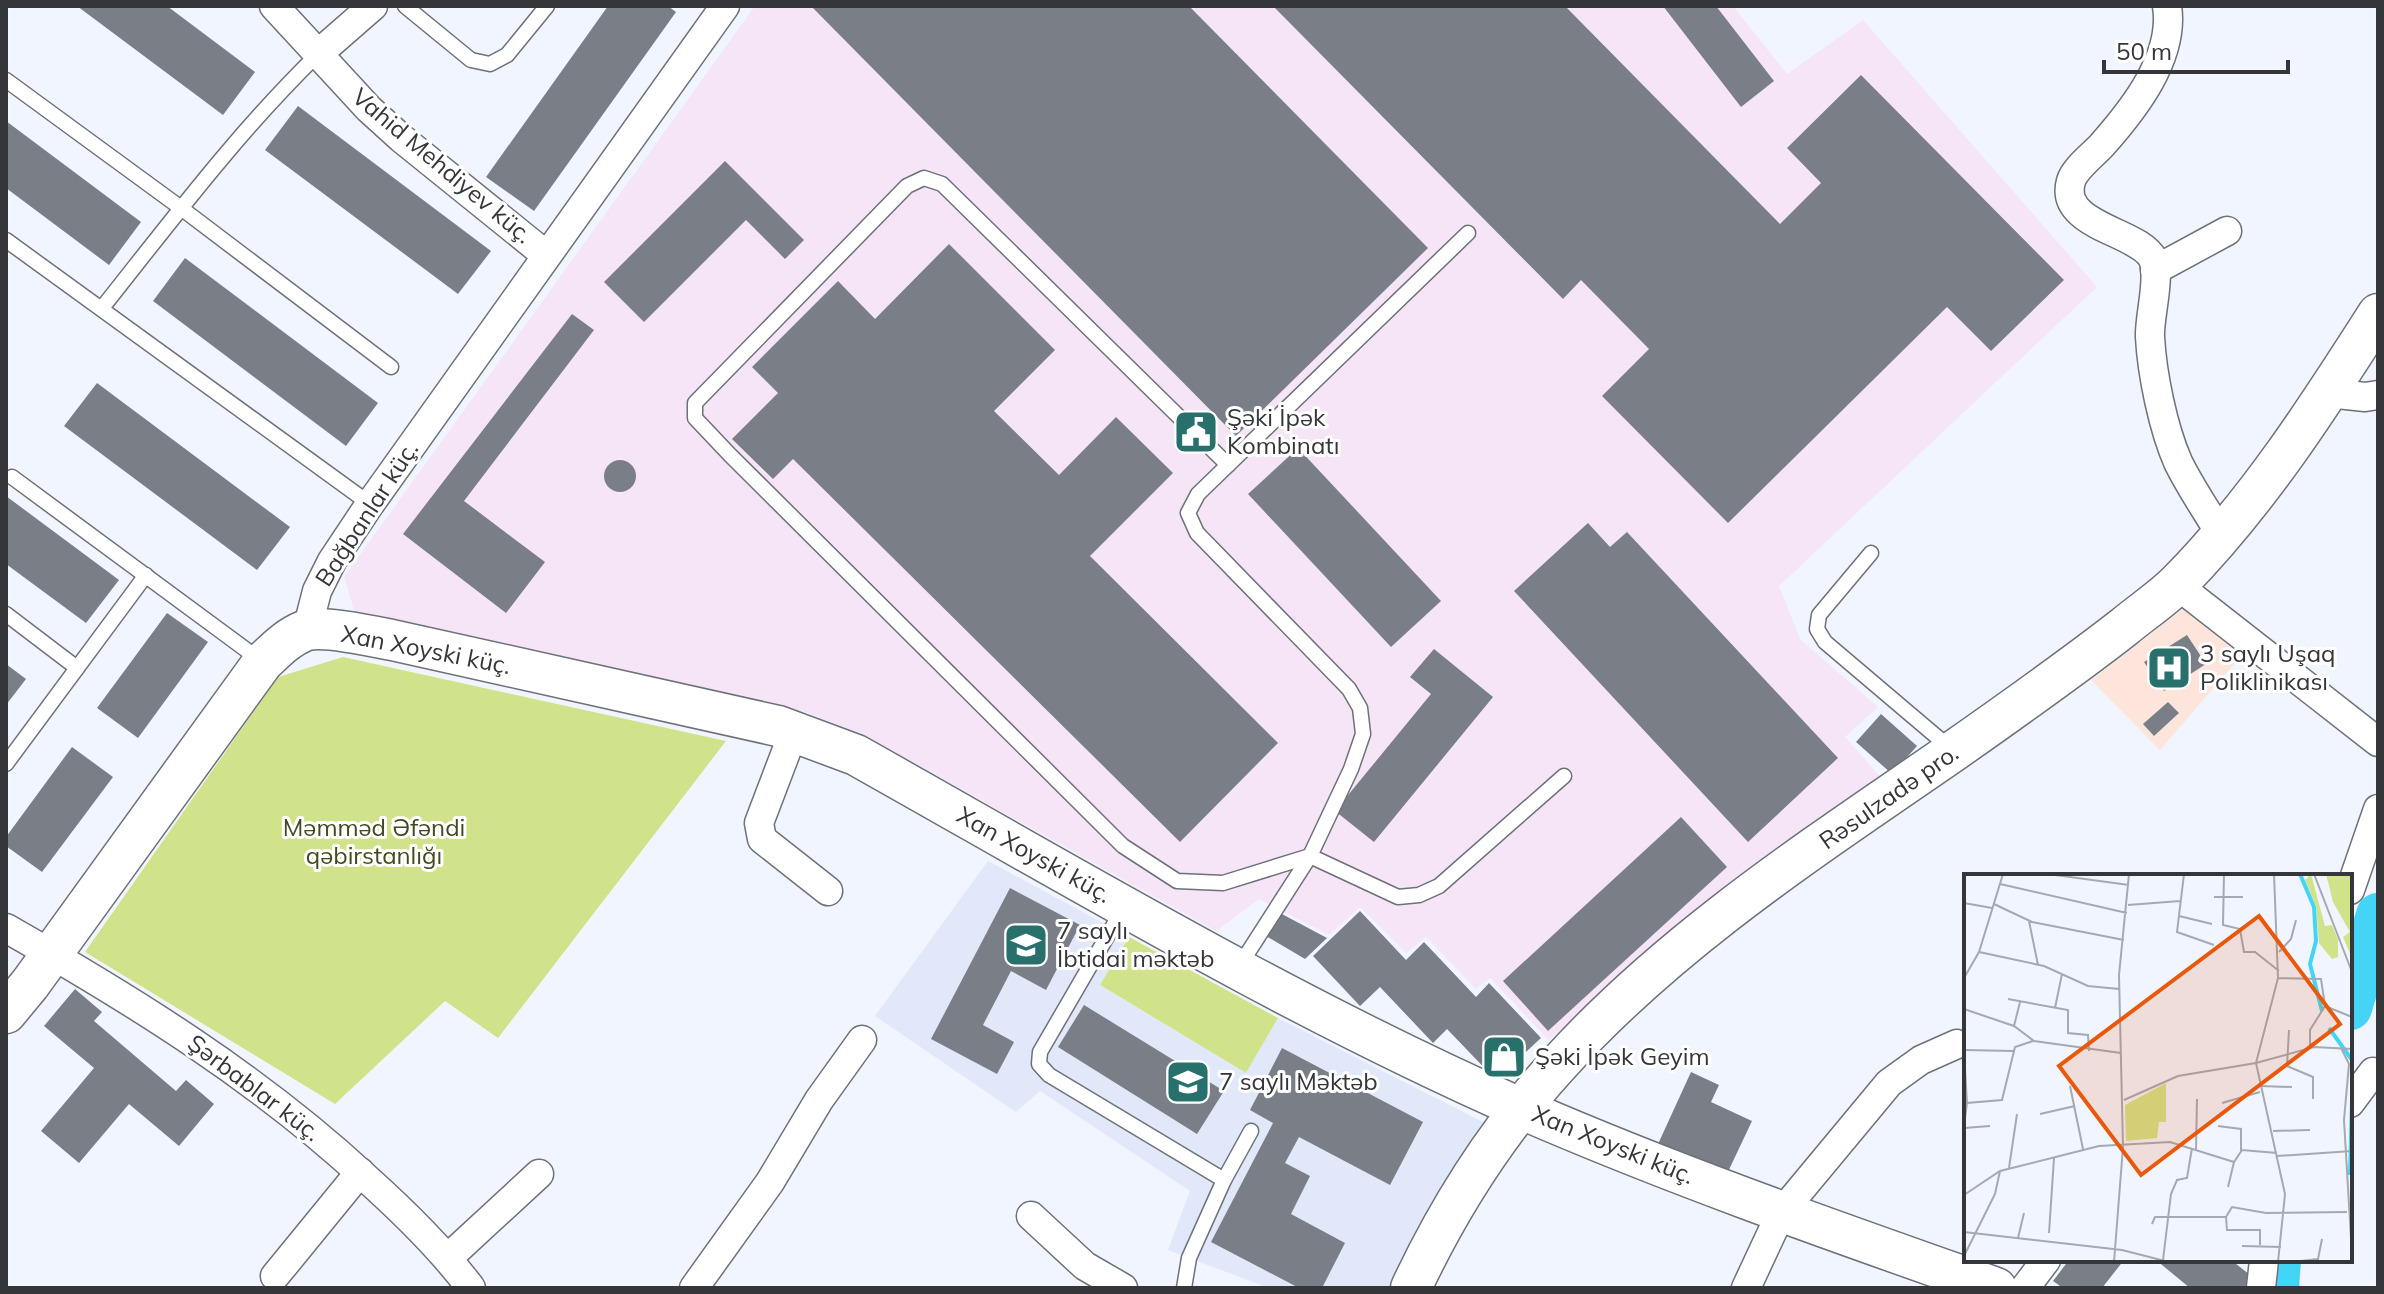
<svg xmlns="http://www.w3.org/2000/svg" width="2384" height="1294" font-family="Mulish,sans-serif">
  <rect width="100%" height="100%" fill="#f0f5ff"/>
  <polygon fill="#e0e8f9" points="988,861 1129,937 1101,986 1246,1073 1278,1018 1483,1122 1441,1193 1391,1288 1269,1288 1168,1250 1190,1191 1040,1091 1016,1112 875,1016"/>
  <polygon fill="#f5e5f7" points="755,6 1733,6 1787,74 1863,20 2097,287 1779,586 1800,639 1878,707 1845,737 1886,783 1678,924 1549,1040 1490,978 1476,989 1426,937 1406,953 1360,907 1329,935 1259,899 1216,931 913,762 809,713 356,616 344,577"/>
  <polygon fill="#fee5dc" points="2183,609 2242,655 2160,750 2091,680"/>
  <g fill="#d0e38a">
    <polygon points="343,657 726,741 498,1038 445,1001 335,1104 85,952 278,677"/>
    <polygon points="1129,937 1278,1018 1246,1073 1100,985"/>
  </g>
  <g fill="none" stroke-linecap="round" stroke-linejoin="round">
    <g stroke="#44d4f6" stroke-width="44">
      <polyline points="2350,1008 2378,915"/>
      <polyline points="2277,1288 2279,1260"/>
    </g>
  </g>
  <g fill="#7a7f87">
    <polygon points="77,6 167,6 255,72 223,115"/>
    <polygon points="608,6 668,6 676,12 534,211 486,177"/>
    <polygon points="811,6 1189,6 1428,248 1236,436"/>
    <polygon points="1273,6 1565,6 1780,224 1821,183 1787,148 1861,75 2064,280 1991,351 1947,307 1728,523 1602,396 1649,349 1581,280 1563,299"/>
    <polygon points="1663,6 1716,6 1774,81 1741,107"/>
    <polygon points="298,106 491,251 458,294 265,150"/>
    <polygon points="6,121 141,222 109,265 6,188"/>
    <polygon points="725,161 804,240 785,259 746,220 644,322 604,282"/>
    <polygon points="949,244 1055,350 994,411 1059,475 1116,417 1173,473 1090,556 1278,743 1180,842 793,459 773,479 732,439 778,393 752,367 838,281 875,319"/>
    <polygon points="185,258 378,403 346,446 153,301"/>
    <polygon points="572,314 594,330 464,501 545,562 506,613 403,534"/>
    <polygon points="97,383 290,527 257,570 64,426"/>
    <polygon points="1298,448 1441,601 1391,647 1248,494"/>
    <circle cx="620" cy="476" r="16"/>
    <polygon points="6,496 119,580 86,623 6,564"/>
    <polygon points="1588,523 1610,547 1627,532 1838,758 1748,842 1514,591"/>
    <polygon points="167,613 208,642 138,738 97,708"/>
    <polygon points="2187,635 2206,664 2164,691 2144,662"/>
    <polygon points="1434,649 1493,697 1374,842 1335,811 1431,694 1410,677"/>
    <polygon points="6,664 26,679 6,705"/>
    <polygon points="2168,702 2179,713 2154,736 2143,724"/>
    <polygon points="1881,714 1917,746 1892,774 1856,742"/>
    <polygon points="72,747 113,777 42,872 6,846 6,837"/>
    <polygon points="1681,817 1727,867 1548,1031 1503,981"/>
    <polygon points="1010,888 1080,925 1046,990 1011,971 983,1025 1014,1042 997,1074 931,1039"/>
    <polygon points="1360,911 1406,960 1424,942 1476,997 1489,983 1541,1038 1496,1080 1447,1029 1433,1043 1380,987 1360,1006 1313,956"/>
    <polygon points="1280,913 1327,938 1305,959 1266,936"/>
    <polygon points="75,989 102,1012 94,1021 176,1091 186,1080 214,1104 179,1146 129,1104 79,1163 41,1131 94,1068 44,1026"/>
    <polygon points="1084,1005 1224,1091 1197,1134 1058,1047"/>
    <polygon points="1282,1048 1423,1122 1390,1185 1299,1137 1285,1163 1310,1176 1291,1214 1345,1243 1322,1288 1299,1288 1211,1242 1273,1123 1250,1110"/>
    <polygon points="1691,1072 1719,1085 1711,1102 1752,1121 1726,1176 1658,1144"/>
    <polygon points="2069,1260 2124,1260 2102,1288 2063,1288 2053,1281"/>
    <polygon points="2156,1260 2231,1260 2254,1278 2247,1288 2190,1288"/>
  </g>
  <g fill="none" stroke-linecap="round" stroke-linejoin="round">
    <g stroke="#6d7179" stroke-width="17">
      <g id="lane">
        <polyline points="405,6 471,60 490,64 507,55 547,6"/>
        <polyline points="6,80 181,208 391,367"/>
        <polyline points="6,240 370,504"/>
        <path d="M102,308C172,220 237,133 318,54"/>
        <polyline points="1228,465 942,184 924,178 907,186 695,403 695,418 730,455 1123,846 1177,881 1223,883 1310,856 1398,897 1419,895 1439,886 1564,776"/>
        <polyline points="12,477 260,660"/>
        <polyline points="1871,553 1819,615 1817,629 1825,642 1950,748"/>
        <polyline points="6,614 77,668"/>
        <polyline points="6,764 146,575"/>
        <polyline points="1123,909 1040,1052 1039,1064 1049,1075 1224,1180 1189,1258 1184,1288"/>
        <polyline points="1238,968 1310,856 1351,769 1363,734 1360,708 1349,689 1197,533 1188,513 1198,494 1468,233"/>
        <polyline points="1224,1180 1251,1131"/>
      </g>
    </g>
    <g stroke="#6d7179" stroke-width="31">
      <g id="street">
        <polyline points="274,6 369,109 401,138 546,255"/>
        <path d="M2167,6C2175,57 2134,109 2102,145C2093,155 2075,168 2071,181C2058,227 2140,231 2153,259C2161,278 2149,316 2150,337C2152,374 2163,428 2178,462C2190,487 2207,511 2221,535"/>
        <polyline points="318,54 373,6"/>
        <polyline points="2155,270 2227,231"/>
        <polyline points="2328,393 2365,397 2378,395"/>
        <polyline points="2177,585 2378,742"/>
        <polyline points="307,630 317,591 332,561 370,504 725,6"/>
        <polyline points="794,731 759,823 762,839 828,891"/>
        <polyline points="2350,890 2378,809"/>
        <path d="M6,928C134,1001 258,1078 366,1178C404,1212 440,1247 471,1288"/>
        <polyline points="2350,1103 2373,1072 2378,1073"/>
        <polyline points="1031,1216 1085,1266 1123,1288"/>
        <polyline points="448,1258 539,1174"/>
        <polyline points="275,1276 360,1172"/>
        <polyline points="694,1288 770,1182 819,1100 862,1040"/>
        <polyline points="1746,1288 1781,1213 1889,1083 1921,1060 1957,1044"/>
        <polyline points="2025,1288 2046,1260"/>
        <polyline points="2261,1288 2264,1260"/>
      </g>
    </g>
    <g stroke="#6d7179" stroke-width="43">
      <g id="secondary">
        <path d="M6,1013L30,984L263,662C276,650 287,638 304,631C321,625 372,636 392,640L778,726L856,755C1075,878 1292,1008 1522,1109C1676,1176 1837,1232 1996,1288"/>
        <path d="M1411,1288C1448,1209 1497,1132 1556,1067C1670,940 1816,846 1955,750C2012,710 2069,670 2124,627C2142,612 2162,599 2178,583C2257,503 2318,408 2378,314"/>
      </g>
    </g>
    <use href="#lane" stroke="#fff" stroke-width="14"/>
    <use href="#street" stroke="#fff" stroke-width="28"/>
    <use href="#secondary" stroke="#fff" stroke-width="40"/>
  </g>
  <defs>
    <g id="civic-square" transform="scale(2.3)"><rect x="-9" y="-9" width="18" height="18" rx="4" fill="#27706b" stroke="#fff"/><path d="M-.6-6.5H3V-4.5H.6V-3L4-1V1h2V6H-6V1h2V-1L-.6-3ZM-1.2 2.5V6h2.4V2.5Z" fill="#fff"/></g>
    <g id="hospital-square" transform="scale(2.3)"><rect x="-9" y="-9" width="18" height="18" rx="4" fill="#27706b" stroke="#fff"/><path d="M-5-5h3v3.5h4V-5h3V5h-3V1.5h-4V5h-3Z" fill="#fff"/></g>
    <g id="school-square" transform="scale(2.3)"><rect x="-9" y="-9" width="18" height="18" rx="4" fill="#27706b" stroke="#fff"/><path d="M0-5L7-2L0 1L-7-2ZM-4 1L0 2.5L4 1V4Q0 6-4 4Z" fill="#fff"/></g>
    <g id="shop-square" transform="scale(2.3)"><rect x="-9" y="-9" width="18" height="18" rx="4" fill="#27706b" stroke="#fff"/><path d="M-5-2.5h2.3a2.7 3.5 0 0 1 5.4 0H5L5.5 6h-11ZM-1.5-2.5h3a1.5 2.3 0 0 0-3 0Z" fill="#fff"/></g>
  </defs>
  <g fill-rule="evenodd">
    <use href="#civic-square" x="1196" y="432"/>
    <use href="#hospital-square" x="2169" y="668"/>
    <use href="#school-square" x="1026" y="945"/>
    <use href="#shop-square" x="1504" y="1057"/>
    <use href="#school-square" x="1188" y="1082"/>
  </g>
  <g text-anchor="middle" stroke-width="6" stroke-linejoin="round" paint-order="stroke">
    <g font-size="24" fill="#34363a" stroke="#fff">
      <text transform="translate(442 166) rotate(40)" y="8">Vahid Mehdiyev küç.</text>
      <text transform="translate(367 514) rotate(-57)" y="8">Bağbanlar küç.</text>
      <text transform="translate(426 650) rotate(11)" y="8">Xan Xoyski küç.</text>
      <text transform="translate(1889 797) rotate(-35)" y="8">Rəsulzadə pro.</text>
      <text transform="translate(1034 855) rotate(29)" y="8">Xan Xoyski küç.</text>
      <text transform="translate(254 1088) rotate(37)" y="8">Şərbablar küç.</text>
      <text transform="translate(1613 1145) rotate(22)" y="8">Xan Xoyski küç.</text>
    </g>
    <g font-size="24" fill="#34363a" stroke="#fff" text-anchor="start">
      <text x="1227" y="426">Şəki İpək<tspan x="1227" dy="28">Kombinatı</tspan></text>
      <text x="2200" y="662">3 saylı Uşaq<tspan x="2200" dy="28">Poliklinikası</tspan></text>
      <text x="1057" y="939">7 saylı<tspan x="1057" dy="28">İbtidai məktəb</tspan></text>
      <text x="1535" y="1065">Şəki İpək Geyim</text>
      <text x="1219" y="1090">7 saylı Məktəb</text>
    </g>
    <g font-size="24" fill="#424a21" stroke="#fff">
      <text x="374" y="836">Məmməd Əfəndi<tspan x="374" dy="28">qəbirstanlığı</tspan></text>
    </g>
  </g>
  <g transform="translate(1964 874)">
    <rect width="388" height="388" fill="#f0f5ff"/>
    <path d="M347,0L361,52L368,51L374,66V83L368,85L355,69L352,32L341,6ZM362,0H388V84L379,63L386,58L369,28ZM202,209V248H195L193,264L162,267L161,231Z" fill="#d0e38a"/>
    <path fill="none" stroke="#44d4f6" stroke-width="4" d="M336,0L350,33L352,67L346,90L358,137M365,154L388,186M386,301L388,226"/>
    <path fill="none" stroke="#a5a9b0" stroke-width="2" d="M84,0L165,11M220,0L213,58L250,71M260,0L259,51L276,55L280,78H291L315,97M310,0L314,104L292,189L321,320L314,388M350,0L388,98M36,10L163,39M250,23H279M0,29L28,34M30,30L68,48L160,66M164,31L216,27M215,42L248,50M65,47L74,91M15,78L80,92L124,112L155,115M315,78L327,65L332,46M0,104L15,78L39,0M314,104L357,105L361,132M44,125L104,136V159L124,161L125,177M91,134L98,100M0,135L50,152L70,167L157,179M50,152L56,128M325,156L323,192L349,203V225M346,173V156L361,132L388,143M377,174L385,190L380,246L388,381M0,176L50,177M1,195L3,229M106,212L119,275M295,212L328,213M160,226L214,202L292,189L350,173L388,175M258,229L296,218M76,240L111,232M0,251L3,229L38,226L51,173L69,167M254,252L277,255V277M0,254L26,252M309,257L346,256M232,275L233,225M313,282L388,277M45,294L53,240M264,313L270,288M0,321L36,297L135,272L206,268L270,288L278,276L313,279M262,343L263,356H296V371M188,350L191,343H262L268,333L302,339L383,338M0,358L158,376L205,388M85,359L90,284M54,364L60,339M278,372L317,373M0,382L31,320L36,297M199,386L207,320L213,306L223,304L228,274M150,388L159,273L155,101L165,0M328,388L354,385L358,365"/>
    <path fill="#e8590c" fill-opacity="0.15" stroke="#e8590c" stroke-width="4" d="M295,42L376,150L177,301L95,192Z"/>
    <rect width="388" height="388" fill="none" stroke="#34363a" stroke-width="4"/>
  </g>
  <rect width="2384" height="1294" fill="none" stroke="#34363a" stroke-width="16"/>
  <path d="M2104 60v12h184v-12" fill="none" stroke="#34363a" stroke-width="4"/>
  <text x="2116" y="60" font-size="24" fill="#34363a" stroke="#ffffff" stroke-width="6" paint-order="stroke">50 m</text>
</svg>
